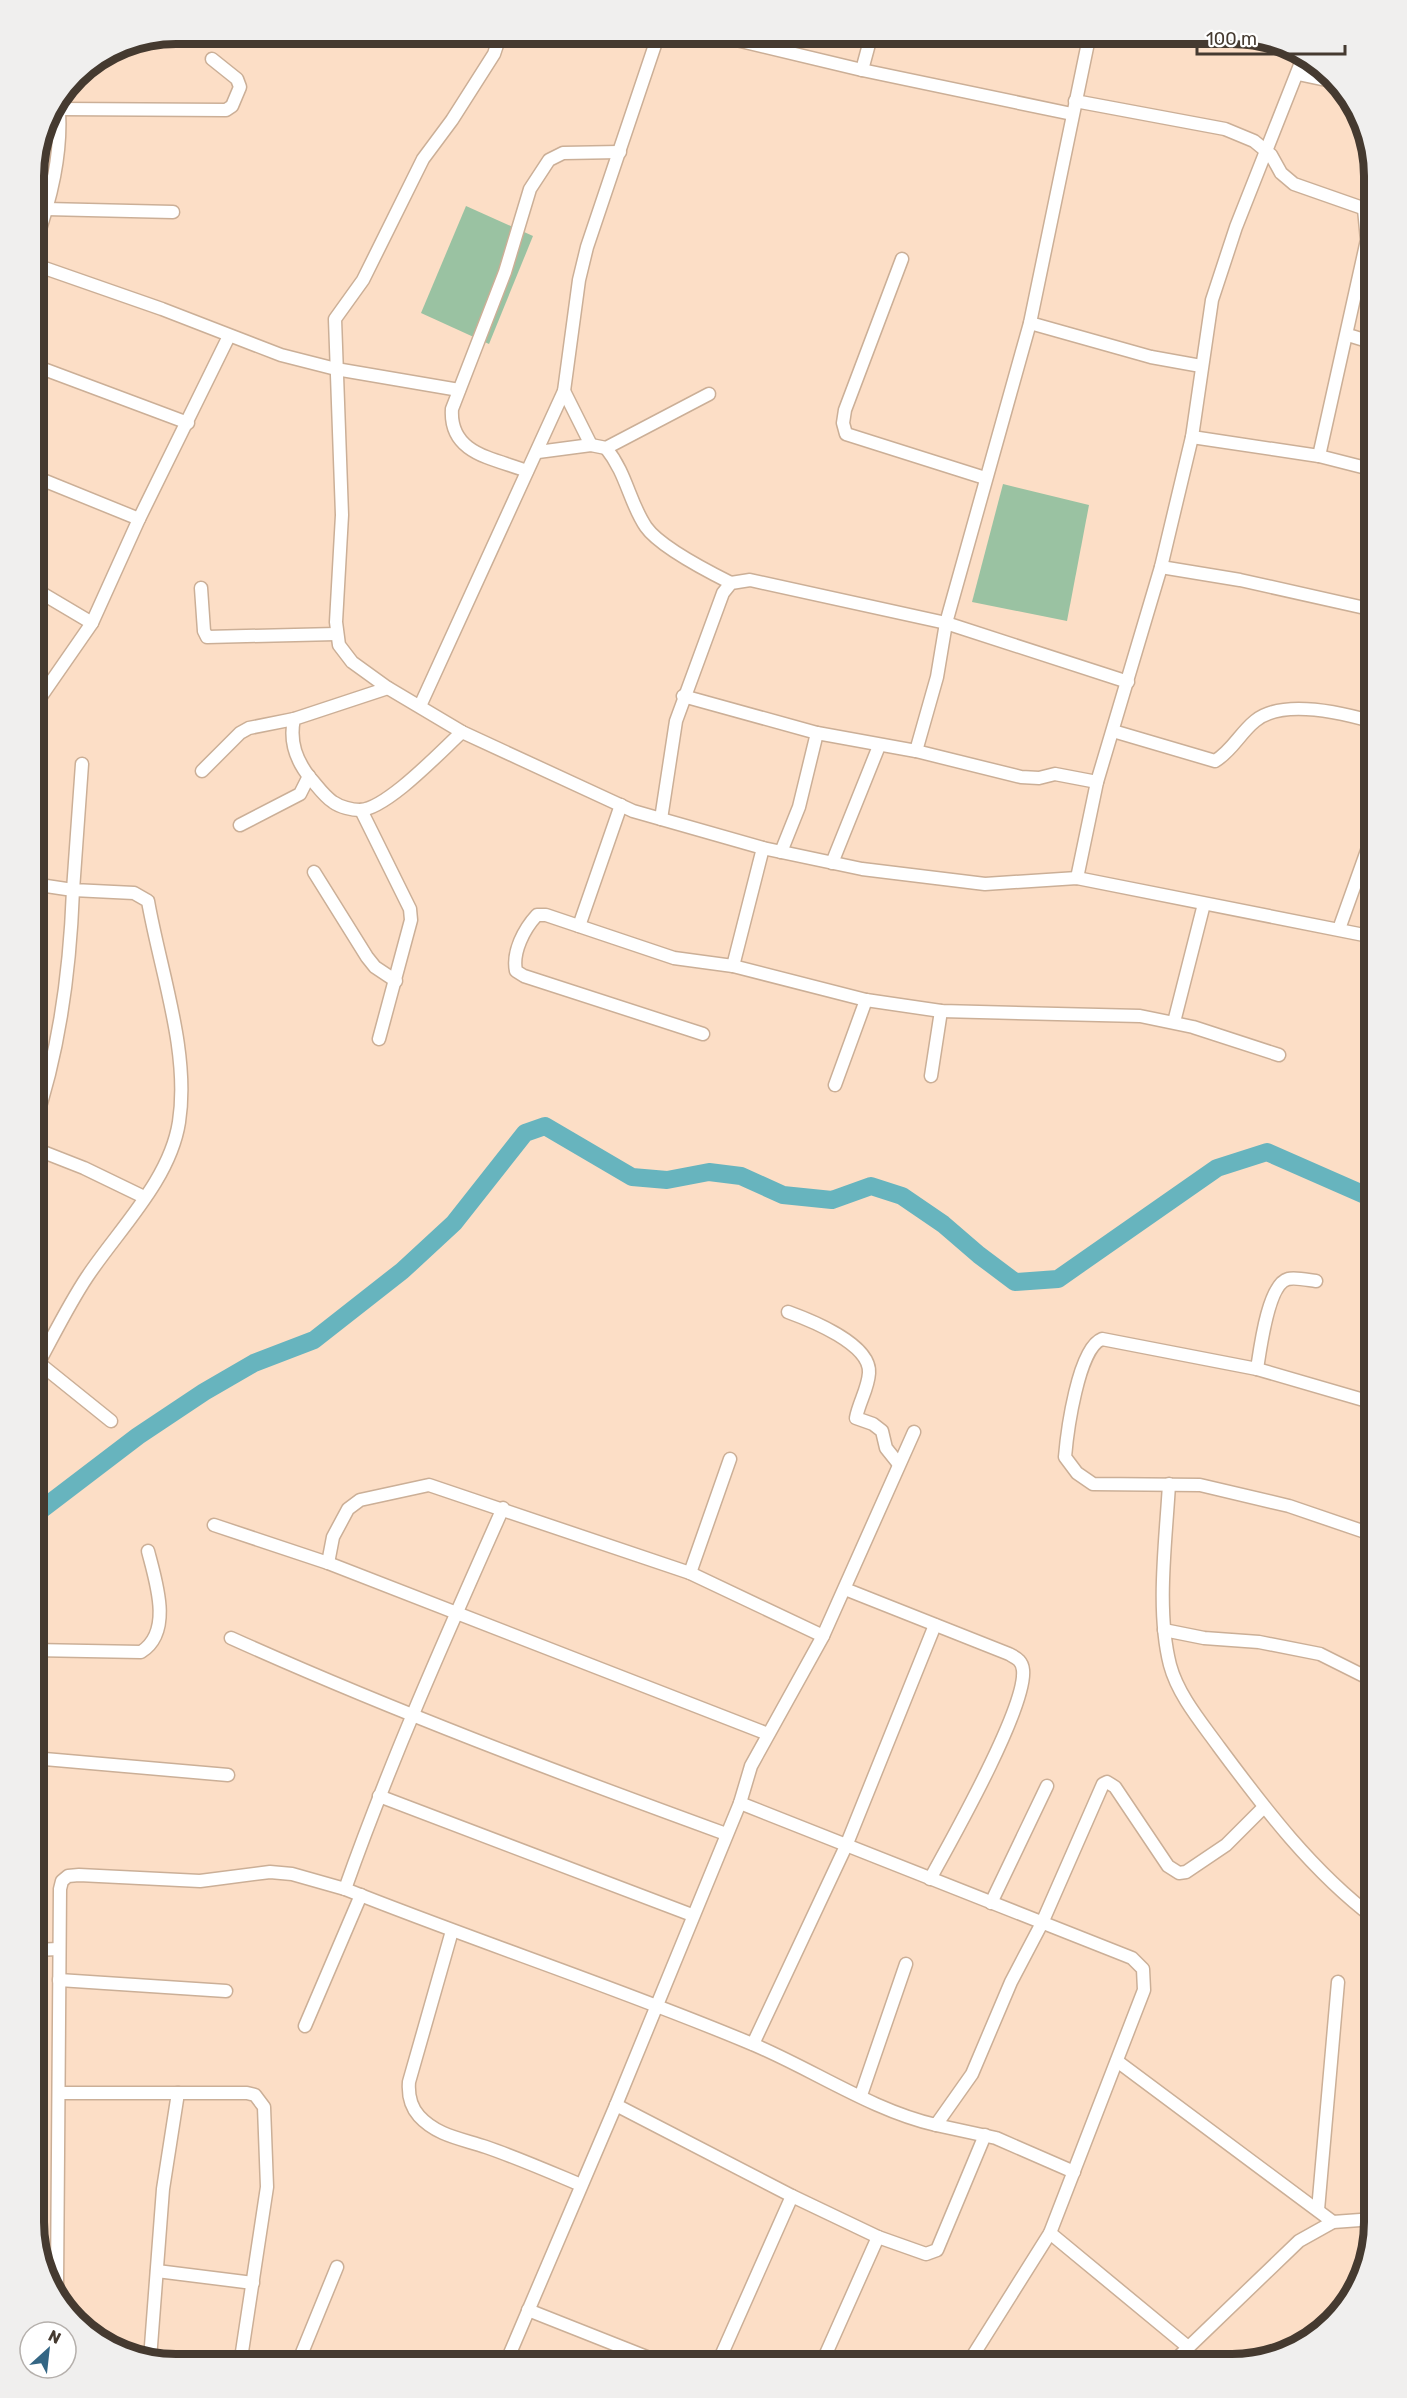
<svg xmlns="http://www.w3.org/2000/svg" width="1407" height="2398" font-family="Rubik,sans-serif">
  <rect width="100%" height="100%" fill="#fcdec6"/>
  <g fill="#9ac2a2">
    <polygon points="466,206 533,236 489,344 421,313"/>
    <polygon points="1003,484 1089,505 1067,621 972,602"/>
  </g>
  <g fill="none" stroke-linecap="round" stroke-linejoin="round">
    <polyline stroke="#67b4be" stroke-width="18" points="33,1516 138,1436 204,1392 254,1363 314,1340 402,1271 454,1223 525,1133 545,1126 632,1177 667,1180 709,1172 741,1176 783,1195 832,1200 871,1186 902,1196 943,1224 979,1255 1015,1282 1058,1279 1217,1168 1267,1152 1374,1199"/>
    <g stroke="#cbaf97" stroke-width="15">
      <g id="street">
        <polyline points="501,33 494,54 452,120 423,159 363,280 335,319 342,515 336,622 339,645 352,662 388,688 462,732 633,811 763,848 862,869 985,884 1077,878 1374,937"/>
        <polyline points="707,33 862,70 1072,114"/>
        <polyline points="862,70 872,33"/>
        <polyline points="1298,74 1331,81"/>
        <polyline points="1075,101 1225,129 1254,141 1271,155 1281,173 1294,184 1374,212"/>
        <polyline points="59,109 226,110 232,106 240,87 237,79 212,59"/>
        <polyline points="46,209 173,212"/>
        <path d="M33,250C50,202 64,151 58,99"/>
        <polyline points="902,259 845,410 843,423 846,434 985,478"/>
        <polyline points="33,264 162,309 281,355 336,369 459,390"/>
        <polyline points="1030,323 1151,357 1201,366"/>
        <polyline points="1348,335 1374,343"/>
        <polyline points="33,365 188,423"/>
        <polyline points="564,391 591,445"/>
        <polyline points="1192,437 1319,456 1374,470"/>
        <path d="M606,448C627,474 629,502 646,527C660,547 709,572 731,583"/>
        <polyline points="538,452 591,445 606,448 709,394"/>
        <polyline points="1319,456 1367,240 1364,209"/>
        <path d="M527,471C493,458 449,454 452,409L505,272L530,189L549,160L563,153L620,152"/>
        <polyline points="33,476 139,519"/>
        <polyline points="1161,567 1240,580 1374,610"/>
        <polyline points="33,588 92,623"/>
        <polyline points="201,588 204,631 207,637 336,634"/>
        <path d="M388,688L294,719C289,742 296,761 311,779C318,787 325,797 333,802C340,807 352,810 360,810C387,809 442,750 462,732"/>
        <polyline points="683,696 817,733 916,751 937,677 946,623 1030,323 1090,33"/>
        <polyline points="420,706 564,391 579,280 587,247 659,33"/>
        <polyline points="33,708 92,623 139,519 229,336"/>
        <path d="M1113,731L1215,761C1232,751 1240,733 1255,721C1283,698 1343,713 1374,722"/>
        <polyline points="916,751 1021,777 1039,778 1055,774 1097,782"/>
        <polyline points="202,771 240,733 249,728 294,719"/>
        <polyline points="361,810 410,909 411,920 379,1039"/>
        <polyline points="661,819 676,721 723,593 731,583 750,580 946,623 1128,682"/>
        <polyline points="240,825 300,794 309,776"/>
        <polyline points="781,852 799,807 817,733"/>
        <polyline points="832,863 879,746"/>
        <polyline points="314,872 367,957 375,967 396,981"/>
        <polyline points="1077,878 1097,782 1161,567 1192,437 1212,300 1236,227 1304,55"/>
        <polyline points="579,926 621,805"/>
        <polyline points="1339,929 1374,831"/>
        <polyline points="733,966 763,848"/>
        <polyline points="1174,1022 1204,904"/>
        <path d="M703,1034L524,976L516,971C512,952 524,929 537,915H546L674,958L733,966L866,1000L941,1011L1140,1016L1193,1027L1279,1055"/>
        <polyline points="931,1076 941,1011"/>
        <polyline points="835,1085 866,1000"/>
        <path d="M33,1128C60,1051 70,971 73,890L33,884"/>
        <polyline points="33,1148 84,1168 144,1197"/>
        <path d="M788,1312C810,1320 871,1344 869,1373C868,1389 859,1402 856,1418L873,1424L882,1431L886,1448L898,1463"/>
        <polyline points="34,1359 111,1421"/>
        <path d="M1257,1369C1260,1350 1268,1284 1288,1279C1295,1277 1308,1280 1316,1281"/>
        <path d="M33,1373C51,1341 67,1307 87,1277C119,1229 170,1180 179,1122C190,1052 160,970 148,901L134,893L73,890L82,764"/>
        <path d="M1169,1484C1166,1540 1156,1610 1170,1665C1178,1695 1201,1722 1219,1747C1265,1809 1312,1871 1374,1918"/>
        <polyline points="214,1525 328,1563 768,1734"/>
        <path d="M1374,1535L1289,1506L1200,1485L1093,1484L1077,1473L1065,1457C1067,1433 1078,1348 1102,1339L1257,1369L1374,1403"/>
        <polyline points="328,1563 333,1537 348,1509 360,1500 429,1485 690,1573 823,1636"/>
        <polyline points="690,1573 730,1459"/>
        <path d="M845,1589L1009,1654C1016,1658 1022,1660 1023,1670C1027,1707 951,1841 930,1879"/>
        <polyline points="1164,1630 1204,1638 1259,1642 1320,1654 1374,1681"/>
        <path d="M231,1638C393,1711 559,1773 726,1834"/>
        <path d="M33,1650L141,1652C173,1632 156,1582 148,1551"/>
        <polyline points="33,1758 228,1775"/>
        <polyline points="379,1796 692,1915"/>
        <polyline points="740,1803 1132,1958 1143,1969 1144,1990 1050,2233 967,2365"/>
        <path d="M345,1889C391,1759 447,1634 503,1508"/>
        <polyline points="991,1903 1047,1786"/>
        <path d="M452,1931L409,2082C408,2095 410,2106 419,2116C437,2136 463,2139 486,2147C518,2158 550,2172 581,2185"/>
        <polyline points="33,1950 59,1949"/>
        <polyline points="59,1980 226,1991"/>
        <polyline points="305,2026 361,1895"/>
        <polyline points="753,2044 846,1846 935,1625"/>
        <polyline points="1117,2061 1333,2222"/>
        <polyline points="59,2093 247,2093 255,2095 264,2107 267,2187 240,2365"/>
        <polyline points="861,2095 906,1964"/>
        <polyline points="616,2105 792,2196"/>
        <polyline points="936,2125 996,2138 1074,2172"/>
        <polyline points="1318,2210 1338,1982"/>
        <polyline points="1050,2233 1188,2347"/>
        <polyline points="878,2237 926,2254 937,2250 985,2135"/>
        <polyline points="157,2271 253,2283"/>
        <polyline points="47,2285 57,2285 57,2296"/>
        <path d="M57,2285L60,1889L62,1881L68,1876L79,1875L200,1881L270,1872L292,1874L345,1889C478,1942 613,1986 745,2041C808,2066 870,2110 936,2125L972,2074L1011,1982L1042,1923L1103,1784L1107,1782L1115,1787L1168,1866L1179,1873L1186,1872L1226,1845L1264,1807"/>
        <polyline points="528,2310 667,2365"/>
        <polyline points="150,2359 163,2189 178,2093"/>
        <polyline points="247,2365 260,2365"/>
        <polyline points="297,2365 337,2267"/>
        <polyline points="505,2365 616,2105 740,1803 751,1766 823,1636 914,1432"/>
        <polyline points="717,2365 792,2196 878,2237 821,2365"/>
        <polyline points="1170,2365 1299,2241 1333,2222 1374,2219"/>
      </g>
    </g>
    <use href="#street" stroke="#fff" stroke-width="12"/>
  </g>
  <path d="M0 0H1407V2398H0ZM176 44H1232A132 132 0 0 1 1364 176V2222A132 132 0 0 1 1232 2354H176A132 132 0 0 1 44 2222V176A132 132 0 0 1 176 44Z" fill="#f0efee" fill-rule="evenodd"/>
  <path fill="none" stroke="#453a30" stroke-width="8" d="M176 44H1232A132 132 0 0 1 1364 176V2222A132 132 0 0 1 1232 2354H176A132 132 0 0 1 44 2222V176A132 132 0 0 1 176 44Z"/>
  <g transform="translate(48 2350) rotate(27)"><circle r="28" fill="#ffffff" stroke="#b5b0ac" stroke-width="1.5"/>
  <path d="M0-4.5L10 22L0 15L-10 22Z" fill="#346684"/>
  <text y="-9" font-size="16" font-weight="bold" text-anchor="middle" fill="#453a30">N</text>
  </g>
  <path d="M1197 45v9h148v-9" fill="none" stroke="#453a30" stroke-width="3"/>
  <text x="1206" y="45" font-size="18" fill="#453a30" stroke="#ffffff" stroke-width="4.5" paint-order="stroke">100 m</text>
</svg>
